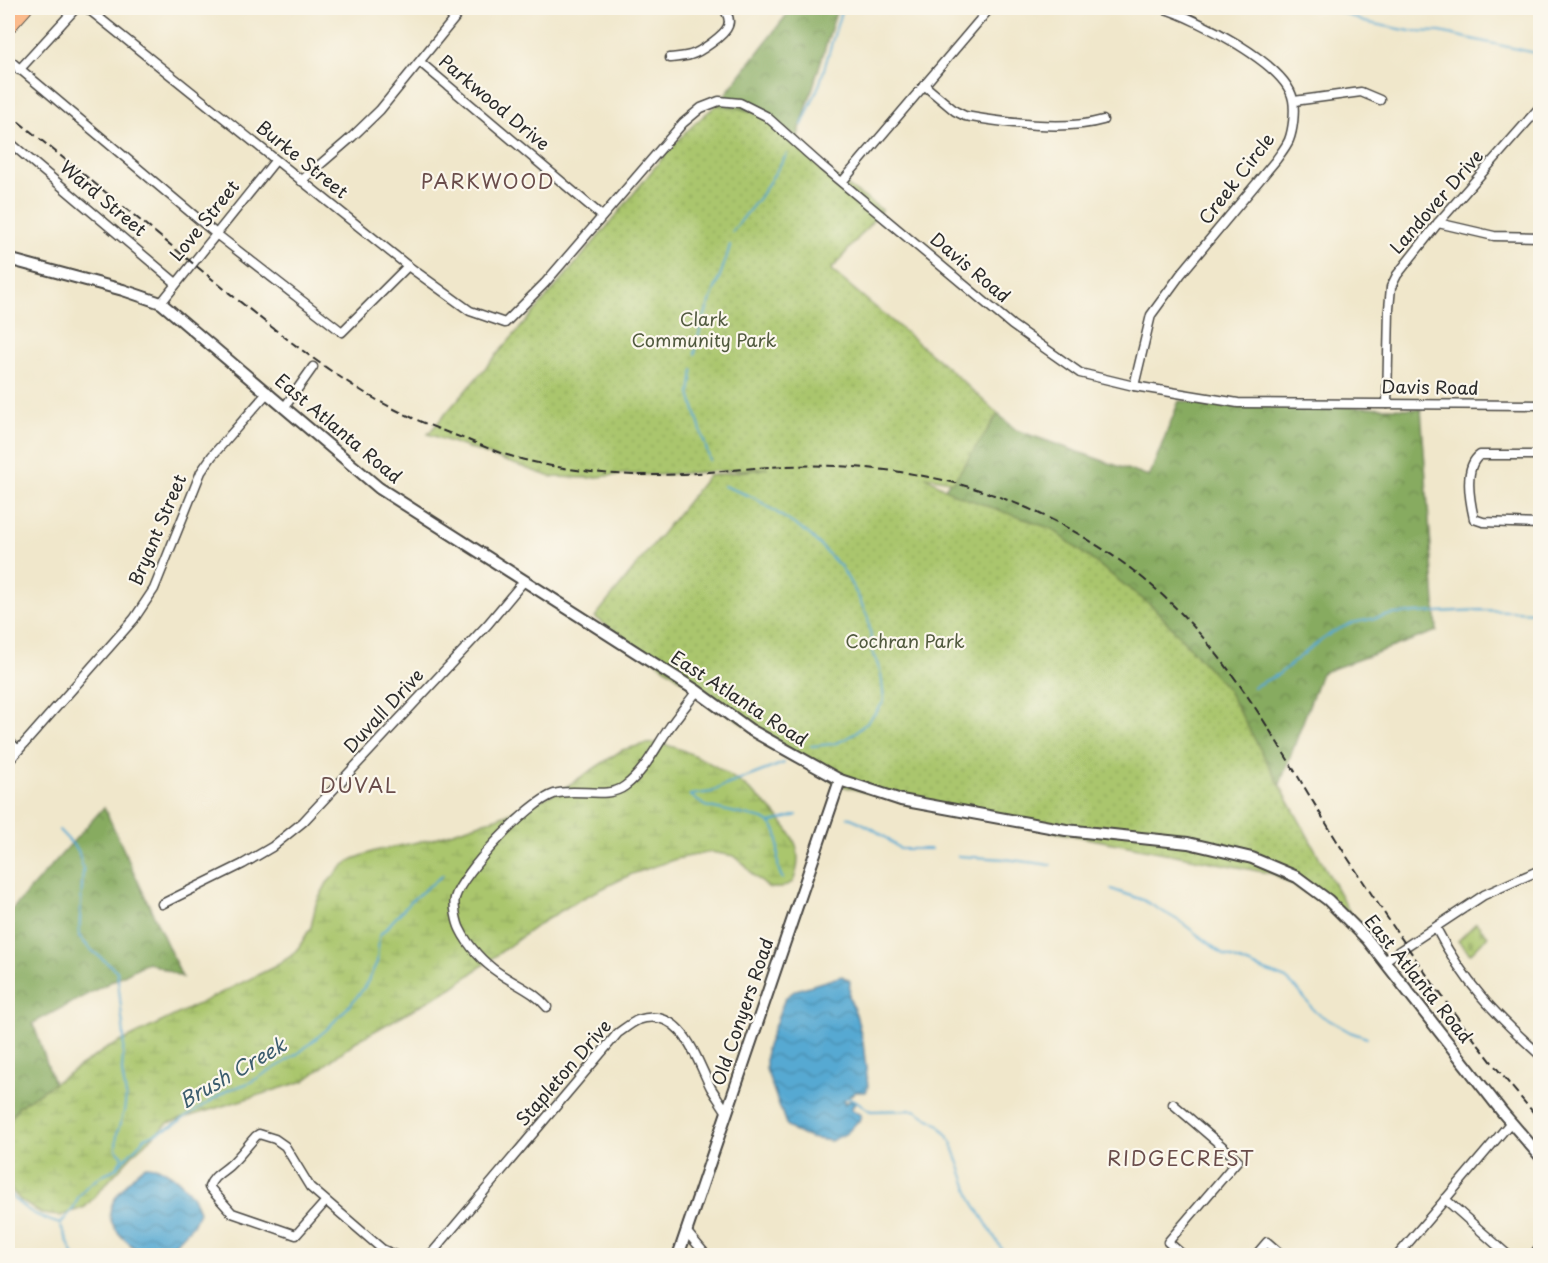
<svg xmlns="http://www.w3.org/2000/svg" width="1548" height="1263" font-family="'Playpen Sans',sans-serif">
  <defs>
    <pattern id="forest-crowns" width="20" height="18" patternUnits="userSpaceOnUse" patternTransform="scale(1.5)"><rect width="20" height="18" fill="#87ab60"/><path d="M2 6a3 3 0 1 1 6 0M12 15a3 3 0 1 1 6 0" fill="none" stroke="#6f8b4f"/></pattern>
    <pattern id="wetland-marsh" width="20" height="14" patternUnits="userSpaceOnUse" patternTransform="scale(1.5)"><rect width="20" height="14" fill="#aac66d"/><path d="M1 5h8M5 5V1M11 12h8M15 12V8" fill="none" stroke="#92aa5f"/></pattern>
    <pattern id="cemetery-stones" width="16" height="16" patternUnits="userSpaceOnUse" patternTransform="scale(1.5)"><rect width="16" height="16" fill="#aac66d"/><path d="M2 7V4a2 2 0 0 1 4 0v3zM10 15v-3a2 2 0 0 1 4 0v3z" fill="#92aa5f"/></pattern>
    <pattern id="park-dots" width="8" height="8" patternUnits="userSpaceOnUse" patternTransform="scale(1.5)"><rect width="8" height="8" fill="#aac66d"/><path d="M2 2h.1M6 6h.1" fill="none" stroke="#92aa5f" stroke-width="1.8" stroke-linecap="round"/></pattern>
    <pattern id="water-waves" width="16" height="10" patternUnits="userSpaceOnUse" patternTransform="scale(1.5)"><rect width="16" height="10" fill="#56a9d2"/><path d="M0 5q4-4 8 0t8 0" fill="none" stroke="#478aab"/></pattern>
  </defs>
  <rect width="100%" height="100%" fill="#fbf7ec"/>
  <filter id="ink" filterUnits="userSpaceOnUse"><feTurbulence type="fractalNoise" baseFrequency=".0167" numOctaves="2"/><feDisplacementMap in="SourceGraphic" scale="12" xChannelSelector="R" yChannelSelector="G"/><feConvolveMatrix kernelMatrix="1 2 1 2 8 2 1 2 1" color-interpolation-filters="sRGB"/></filter>
  <filter id="wash" filterUnits="userSpaceOnUse"><feTurbulence type="fractalNoise" baseFrequency=".008" numOctaves="4" result="noise"/><feDisplacementMap in="SourceGraphic" scale="24" xChannelSelector="R" yChannelSelector="G"/><feGaussianBlur stdDeviation="1.35" result="paint"/><feColorMatrix in="noise" values="0 0 0 0 0 0 0 0 0 0 0 0 0 0 0 0 0 1.4 0 .05"/><feComposite in="paint" operator="in"/></filter>
  <g filter="url(#wash)">
    <rect width="100%" height="100%" fill="#f0e7cb"/>
    <g fill="url(#forest-crowns)" stroke="#596b46" stroke-width="1.5">
      <polygon points="792,8 839,8 837,9 797,139 765,112 717,105"/>
      <polygon points="1179,401 1421,409 1437,631 1321,673 1279,787 1227,689 1154,608 1052,529 942,492 998,414 1016,430 1149,477"/>
      <polygon points="104,807 182,977 148,962 33,1023 70,1130 8,1144 8,914"/>
    </g>
    <path fill="url(#wetland-marsh)" stroke="#6a784c" stroke-width="1.5" d="M656,743C701,749 779,802 796,845C800,858 798,869 793,882L781,888H769L754,876L743,863L734,856L711,852L676,859L632,874L579,900L539,924L453,987L355,1042L304,1081L168,1123L135,1152L85,1207L60,1216L42,1214L21,1201L13,1192L8,1183V1123L19,1106L106,1049L274,967L291,956L299,947L311,927L316,904L327,883L343,866L353,859L375,851L432,839L499,817L532,804L563,789L622,750L645,744Z"/>
    <polygon fill="url(#cemetery-stones)" stroke="#6a784c" stroke-width="1.5" points="1476,923 1488,936 1470,954 1458,941"/>
    <path fill="url(#park-dots)" stroke="#6a784c" stroke-width="1.5" d="M717,105L738,108L766,116L842,182L882,210L831,270L947,367L998,414L953,482L925,476L954,494L1052,529L1154,608L1227,689L1355,922L1274,874L910,804L839,785L767,741L595,617L708,476L768,468L659,475L623,474L589,478L551,477L428,434C489,363 551,294 610,223C644,182 675,136 717,105Z"/>
    <g fill="url(#water-waves)" stroke="#406a7e" stroke-width="1.5">
      <polygon points="842,976 850,981 849,997 856,1014 863,1042 868,1087 866,1092 855,1092 845,1099 844,1104 851,1100 856,1102 851,1109 861,1115 859,1122 857,1122 847,1133 831,1141 810,1138 793,1131 786,1124 766,1069 766,1049 785,998 796,990"/>
      <path d="M146,1166C169,1165 194,1192 199,1212L193,1225L164,1255C160,1255 154,1256 150,1255C135,1252 109,1229 110,1213C110,1202 121,1190 129,1181C134,1176 139,1169 146,1166Z"/>
    </g>
    <g fill="none" stroke-linecap="round" stroke-linejoin="round">
      <g stroke="#56a9d2" stroke-width="2">
        <polyline points="1332,8 1364,22 1410,31 1440,32 1540,54"/>
        <polyline points="802,125 820,83 842,8"/>
        <polyline points="732,232 759,198 787,154"/>
        <path d="M695,354C700,315 721,282 730,245"/>
        <polyline points="693,370 690,394 710,461"/>
        <path d="M724,486L755,498L810,535L841,567L858,596L868,618L873,652L881,674L884,701C873,718 856,736 836,743C828,745 819,745 811,746"/>
        <polyline points="1253,687 1279,674 1312,647 1333,632 1352,623 1395,614 1480,610 1540,612"/>
        <path d="M690,795L705,806L763,819C791,833 769,858 783,879"/>
        <polyline points="690,795 712,792 721,787 784,763"/>
        <path d="M848,817C868,824 884,835 900,849H931"/>
        <polyline points="770,823 797,815"/>
        <polyline points="59,830 78,850 83,869 79,936 89,948 117,971 124,1036 122,1072 126,1096 124,1112 117,1133 116,1149 123,1156 118,1165"/>
        <polyline points="958,856 1005,859 1051,865"/>
        <polyline points="1111,889 1143,900 1181,922 1224,955 1286,979 1298,990 1315,1012 1350,1032 1367,1038"/>
        <path d="M846,1098C858,1098 861,1107 871,1111L915,1110L939,1125L951,1141L972,1200L1006,1256"/>
        <path d="M8,1192C23,1210 38,1217 60,1224"/>
        <polyline points="60,1224 73,1209 78,1198 86,1187 102,1175 115,1169 145,1138 172,1126 228,1090 249,1083 280,1065 300,1052 326,1030 351,1004 366,985 377,962 379,936 412,900 443,875"/>
        <polyline points="60,1224 74,1256"/>
      </g>
    </g>
  </g>
  <g filter="url(#ink)">
    <g fill="none" stroke-linecap="round" stroke-linejoin="round">
      <g stroke="#494743" stroke-width="11">
        <g id="minor">
          <polyline points="87,8 408,266 470,311 505,323 545,283 683,123 701,108 719,101 740,103 766,116 822,166 1012,325 1080,373 1134,386 1238,403 1540,405"/>
          <path d="M670,58C676,57 684,57 690,55C699,53 725,35 728,26C731,19 727,13 723,8"/>
          <polyline points="8,59 215,233 342,332 408,266"/>
          <polyline points="420,62 602,216"/>
          <polyline points="19,70 76,8"/>
          <path d="M924,85L955,111L965,116C1005,123 1065,131 1103,120"/>
          <polyline points="1294,101 1361,92 1380,100"/>
          <polyline points="8,141 176,283"/>
          <polyline points="301,181 352,137 380,110 463,8"/>
          <polyline points="842,182 990,8"/>
          <polyline points="1438,223 1494,236 1540,237"/>
          <polyline points="161,303 275,161"/>
          <path d="M1134,386L1151,315L1181,274L1276,160C1280,154 1286,147 1289,140C1293,130 1295,111 1293,100C1287,64 1195,18 1162,8"/>
          <polyline points="1387,404 1389,309 1391,287 1397,275 1438,223 1540,107"/>
          <polyline points="284,408 313,367"/>
          <path d="M1540,455H1480C1463,467 1470,501 1474,519L1483,522L1540,524"/>
          <polyline points="8,740 18,750"/>
          <polyline points="8,762 134,619 154,589 201,472 212,456 268,392"/>
          <polyline points="162,904 243,864 272,847 303,822 488,624 524,581"/>
          <path d="M1436,928C1464,983 1495,1014 1540,1055"/>
          <polyline points="1384,961 1484,895 1540,870"/>
          <path d="M547,1007C534,991 516,985 499,973C484,963 468,946 460,929C457,923 453,905 455,898C462,873 529,802 554,794C576,787 607,800 625,786C645,771 656,747 669,728C678,715 688,703 697,691"/>
          <polyline points="1173,1104 1238,1160 1168,1242 1184,1256"/>
          <polyline points="1445,1199 1509,1256"/>
          <path d="M326,1201L296,1235L232,1213L209,1187C213,1176 221,1173 229,1166C239,1157 247,1146 256,1136L259,1134L275,1139L285,1146L310,1187L382,1249L397,1256"/>
          <polyline points="686,1231 707,1256"/>
          <path d="M426,1256L432,1253L618,1033C624,1029 631,1023 638,1020C682,1005 696,1059 711,1088C716,1096 721,1103 726,1111"/>
          <polyline points="1255,1256 1267,1242 1283,1256"/>
          <polyline points="1397,1256 1511,1122"/>
          <polyline points="1533,1256 1540,1246"/>
        </g>
      </g>
      <g stroke="#494743" stroke-width="14">
        <g id="tertiary">
          <polyline points="8,259 123,290 161,303 379,488 697,691 749,729 840,780 901,800 1066,830 1188,843 1252,858 1297,877 1328,900 1367,939 1503,1113 1540,1156"/>
          <polyline points="678,1256 840,780"/>
        </g>
      </g>
      <g stroke="#494743" stroke-width="16">
        <polyline id="trunk" points="8,27 25,8"/>
      </g>
      <use href="#minor" stroke="#fff" stroke-width="8"/>
      <use href="#tertiary" stroke="#fff" stroke-width="10"/>
      <use href="#trunk" stroke="#fbbb8c" stroke-width="14"/>
      <path stroke="#2b2b2b" stroke-width="2" stroke-dasharray="9 4.5" stroke-linecap="butt" d="M8,113C68,162 129,211 190,261C248,308 305,357 370,396C401,414 434,428 468,440C483,446 498,453 514,457C559,470 612,476 659,475C701,474 744,468 786,466C910,462 1016,488 1119,560C1228,637 1279,751 1349,860C1408,950 1469,1039 1540,1120"/>
    </g>
  </g>
  <g text-anchor="middle" stroke-width="4.5" stroke-linejoin="round" paint-order="stroke">
    <g font-size="18" fill="#2b2b2b" stroke="#fbf7ec">
      <text transform="translate(494 103) rotate(40)" y="6">Parkwood Drive</text>
      <text transform="translate(302 160) rotate(39)" y="6">Burke Street</text>
      <text transform="translate(1237 179) rotate(-52)" y="6">Creek Circle</text>
      <text transform="translate(103 199) rotate(40)" y="6">Ward Street</text>
      <text transform="translate(1437 202) rotate(-49)" y="6">Landover Drive</text>
      <text transform="translate(205 221) rotate(-51)" y="6">Love Street</text>
      <text transform="translate(970 268) rotate(40)" y="6">Davis Road</text>
      <text transform="translate(1430 388) rotate(1)" y="6">Davis Road</text>
      <text transform="translate(338 429) rotate(40)" y="6">East Atlanta Road</text>
      <text transform="translate(158 530) rotate(-67)" y="6">Bryant Street</text>
      <text transform="translate(739 699) rotate(33)" y="6">East Atlanta Road</text>
      <text transform="translate(384 711) rotate(-47)" y="6">Duvall Drive</text>
      <text transform="translate(1418 979) rotate(51)" y="6">East Atlanta Road</text>
      <text transform="translate(743 1012) rotate(-71)" y="6">Old Conyers Road</text>
      <text transform="translate(564 1073) rotate(-49)" y="6">Stapleton Drive</text>
    </g>
    <g font-size="18" fill="#515a3f" stroke="#fbf7ec">
      <text x="704" y="326">Clark<tspan x="704" dy="21">Community Park</tspan></text>
      <text x="905" y="648">Cochran Park</text>
    </g>
    <g font-size="20" letter-spacing="1.5" fill="#6a4d4b" stroke="#fbf7ec">
      <text x="488" y="189">PARKWOOD</text>
      <text x="359" y="793">DUVAL</text>
      <text x="1181" y="1166">RIDGECREST</text>
    </g>
    <g font-size="20" font-style="italic" fill="#3c5d6e" stroke="#fbf7ec">
      <text transform="translate(233 1073) rotate(-30)" y="7">Brush Creek</text>
    </g>
  </g>
  <rect width="1548" height="1263" fill="none" stroke="#fbf7ec" stroke-width="30"/>
</svg>
